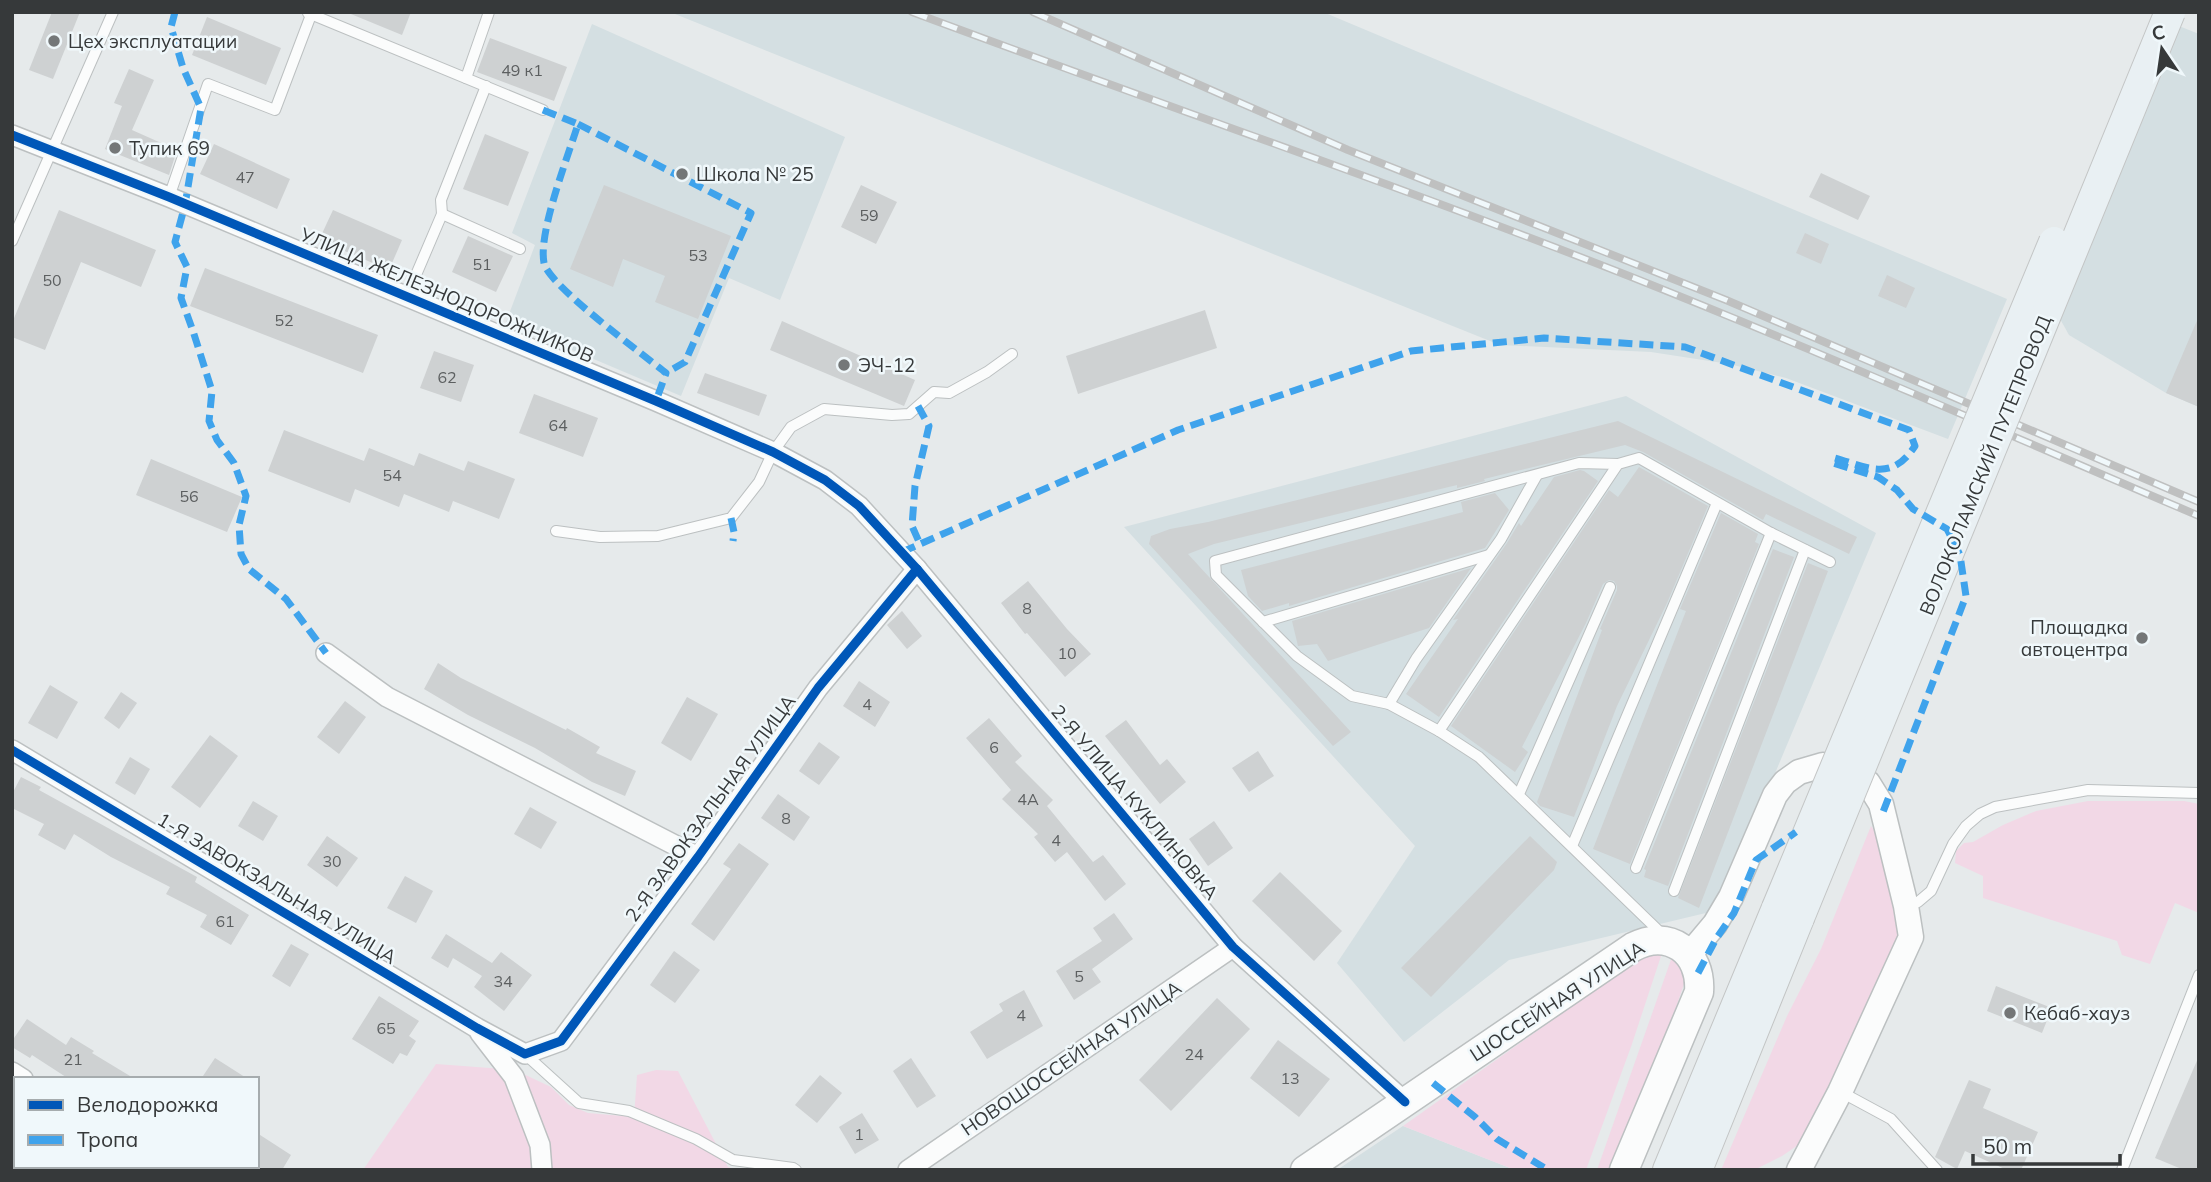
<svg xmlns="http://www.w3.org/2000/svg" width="2211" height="1182" font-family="Mulish,sans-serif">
  <rect width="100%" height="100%" fill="#e6eaeb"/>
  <g fill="#d4dfe2">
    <polygon points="670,12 1323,12 2007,299 1948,439 1786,378 1729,364 1651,352 1500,345"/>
    <polygon points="2169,22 2199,34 2199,407 2166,393 2069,335 2054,308"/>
    <polygon points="592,24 845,137 780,300 729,278 681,396 506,322 535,245 512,233"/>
    <polygon points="1626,396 1876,533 1739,859 1710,912 1509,960 1404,1042 1337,963 1415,846 1124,527"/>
    <polygon points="1403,1126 1515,1170 1337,1170"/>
  </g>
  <g fill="#f2d8e6">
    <polygon points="2088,801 2184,801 2199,804 2199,913 2175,903 2150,964 2122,955 2117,941 1983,898 1983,876 1955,863 1956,851 1964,843 1973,842 2003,825 2036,811"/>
    <polygon points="1871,826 1882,841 1903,934 1804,1141 1782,1156 1754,1170 1721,1170 1787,1016 1821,949"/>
    <polygon points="1647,953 1662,953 1632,1044 1586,1170 1510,1170 1510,1168 1403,1126"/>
    <polygon points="1673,954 1681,962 1685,981 1658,1060 1645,1081 1616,1170 1597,1170"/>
    <polygon points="436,1064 515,1070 551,1087 569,1105 588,1113 634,1117 637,1075 656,1070 678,1071 728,1167 738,1170 363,1170"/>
  </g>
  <g fill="#ced1d2">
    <polygon points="52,12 80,12 53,79 29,70"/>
    <polygon points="346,12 411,12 402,35"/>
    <polygon points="207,17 281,48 266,85 192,55"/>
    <polygon points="490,38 567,67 554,101 477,72"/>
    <polygon points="129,69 154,80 132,130 177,150 169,175 105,149 122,106 114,103"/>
    <polygon points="485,134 529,152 508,206 463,189"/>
    <polygon points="214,144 290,179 277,209 200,174"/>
    <polygon points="1821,173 1870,196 1858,220 1809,197"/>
    <polygon points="604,185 731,236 698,319 655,302 665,276 623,259 613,287 570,269"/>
    <polygon points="861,185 897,202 876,244 841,227"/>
    <polygon points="59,210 156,250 141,287 81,262 45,350 12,337 12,323"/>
    <polygon points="333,210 402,240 389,270 319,240"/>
    <polygon points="1805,233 1829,244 1821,264 1796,253"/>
    <polygon points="468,236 513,256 496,292 452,272"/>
    <polygon points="205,268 378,335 363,373 190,306"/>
    <polygon points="1887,275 1915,288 1906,308 1878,296"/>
    <polygon points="1205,310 1217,348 1078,394 1066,356"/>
    <polygon points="2199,316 2199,407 2166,393"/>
    <polygon points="782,321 915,380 904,406 770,350"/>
    <polygon points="434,351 474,365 461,402 420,388"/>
    <polygon points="705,373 767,395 759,416 697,393"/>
    <polygon points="534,394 598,418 583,457 519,433"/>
    <polygon points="1618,421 1857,537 1849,554 1766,514 1763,520 1643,452 1625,445 1484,479 1485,481 1457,488 1457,485 1214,544 1188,554 1351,732 1333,746 1149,544 1151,536 1170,529 1208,522"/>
    <polygon points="284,430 364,461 369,448 414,466 419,453 464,471 468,461 515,479 499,519 453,501 449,512 404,494 399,507 355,489 350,503 268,471"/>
    <polygon points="151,459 242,497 227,532 136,495"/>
    <polygon points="1639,467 1708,506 1667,603 1617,706 1574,817 1540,806 1537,802 1602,630 1600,629 1617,590 1617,586 1614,581 1609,580 1603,584 1586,623 1522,747 1528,752 1515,772 1451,726 1609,490 1618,497"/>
    <polygon points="1580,470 1584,471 1598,481 1439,717 1406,694 1458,619 1453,620 1507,543 1519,523 1521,526 1554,477"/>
    <polygon points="1495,493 1509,510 1485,548 1289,606 1289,603 1262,611 1248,596 1241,570 1463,512 1461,502"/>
    <polygon points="1721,513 1758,534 1755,542 1759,544 1630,864 1593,849 1686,611 1680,609"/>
    <polygon points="1773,549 1794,557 1668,886 1644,877 1646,870 1644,869"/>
    <polygon points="1808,563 1828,571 1699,908 1678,898"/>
    <polygon points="1471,568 1429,628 1328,661 1317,644 1298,646 1292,621"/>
    <polygon points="1028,581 1067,629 1091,654 1065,677 1027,633 1025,634 1001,603"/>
    <polygon points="902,611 922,636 907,649 887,625"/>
    <polygon points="438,663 461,678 566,730 567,728 600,747 596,753 636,771 625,796 592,782 535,748 468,715 424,689"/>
    <polygon points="859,681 890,702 875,727 843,706"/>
    <polygon points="50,685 78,702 57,739 28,723"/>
    <polygon points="121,692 137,703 119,729 104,718"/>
    <polygon points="687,697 718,714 691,761 661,743"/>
    <polygon points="345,701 366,717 339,754 317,737"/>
    <polygon points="989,718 1022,756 1015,762 1053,800 1047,806 1093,862 1103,855 1126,884 1105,901 1067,852 1055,862 1034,837 1038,834 1002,799 1011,790 966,738"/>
    <polygon points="1126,720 1160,765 1167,759 1186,782 1160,804 1105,736"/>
    <polygon points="210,735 238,756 200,808 171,787"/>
    <polygon points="819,742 840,757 819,785 799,771"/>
    <polygon points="1258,751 1274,776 1249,792 1232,768"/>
    <polygon points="130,757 150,769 135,795 115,783"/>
    <polygon points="21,777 41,787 39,790 197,877 195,882 249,915 231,945 200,927 207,915 166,894 170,887 111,857 74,834 65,850 38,835 44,824 12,808 12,794"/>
    <polygon points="778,794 810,817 794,841 761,818"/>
    <polygon points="253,801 278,816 263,841 238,826"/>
    <polygon points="530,807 557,822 541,849 514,834"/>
    <polygon points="1214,821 1233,848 1208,866 1189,839"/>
    <polygon points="327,836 358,858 337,887 307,865"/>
    <polygon points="1530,836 1557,862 1554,870 1431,997 1401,968"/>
    <polygon points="739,843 769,864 714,941 691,924 731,869 723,864"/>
    <polygon points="1280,872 1342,931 1314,961 1252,901"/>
    <polygon points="405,876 433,891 416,923 387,908"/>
    <polygon points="1114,913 1133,939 1092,969 1101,982 1074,1000 1056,971 1102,941 1093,928"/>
    <polygon points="446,934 492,963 501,952 532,975 504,1011 474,987 482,976 453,958 448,968 431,958"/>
    <polygon points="291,944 309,954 290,987 272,976"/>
    <polygon points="674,951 700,970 675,1003 650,985"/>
    <polygon points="1996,986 2052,1008 2042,1033 1987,1011"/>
    <polygon points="1024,990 1043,1026 987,1059 970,1032 1003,1011 999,1004"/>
    <polygon points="379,996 419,1021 409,1036 416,1041 407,1056 400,1053 393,1064 352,1039"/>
    <polygon points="1217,998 1250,1029 1171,1111 1139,1080"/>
    <polygon points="27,1019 66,1045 71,1037 94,1051 92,1053 135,1079 69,1079 32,1055 30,1058 12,1047 12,1041"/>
    <polygon points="1278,1040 1330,1079 1299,1117 1250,1078"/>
    <polygon points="2199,1056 2199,1170 2184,1170 2155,1158"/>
    <polygon points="215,1058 248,1079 201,1079"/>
    <polygon points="911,1058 936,1096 917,1108 893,1071"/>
    <polygon points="820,1075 842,1093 817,1123 795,1105"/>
    <polygon points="1969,1080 1991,1089 1983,1108 2038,1132 2021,1170 2007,1170 1965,1151 1957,1169 1935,1157"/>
    <polygon points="862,1113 879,1140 855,1154 839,1127"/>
    <polygon points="257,1133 291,1155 282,1170 257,1170"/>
  </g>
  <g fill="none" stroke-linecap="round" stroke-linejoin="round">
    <g stroke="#bcc0c1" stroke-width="12">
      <g id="service">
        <polyline points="308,13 543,110"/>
        <polyline points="466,78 489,12"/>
        <polyline points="169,197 208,84 275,110 311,15"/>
        <polyline points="442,214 520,249"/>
        <polyline points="12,241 113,12"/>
        <polyline points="407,296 442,214 441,200 486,86"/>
        <polyline points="1618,464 1579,463 1215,561 1216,575 1297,656 1352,696 1389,704 1439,731 1479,757 1663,935"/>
        <polyline points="556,531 600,537 658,536 731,518 759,482 773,452 791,427 824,409 892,415 909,414 934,392 949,393 987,372 1012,354"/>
        <polyline points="1263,622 1489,555"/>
        <polyline points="1389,704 1416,659 1501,539 1537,475"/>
        <polyline points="1439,731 1618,464 1639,458 1771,533 1830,562"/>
        <polyline points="1519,794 1610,587"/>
        <polyline points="1572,846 1717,503"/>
        <polyline points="1636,868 1771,533"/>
        <polyline points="1674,891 1805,550"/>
        <polyline points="1907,906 1918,902 1931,891 1953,844 1966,826 1980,814 1995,807 2088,790 2199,793"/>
        <polyline points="525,1054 579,1103 629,1111 696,1139 733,1160 793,1168 796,1170"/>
        <polyline points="1841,1092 1891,1119 1937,1170"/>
        <polyline points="2122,1170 2199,975"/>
      </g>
    </g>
    <g stroke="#bcc0c1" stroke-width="22">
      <g id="minor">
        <polyline points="12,135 169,197 656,401 773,452 825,480 859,506 917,569 1233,947 1405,1102"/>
        <polyline points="326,653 387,697 698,857"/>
        <polyline points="12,750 477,1028 525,1054 561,1041 698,857 818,688 917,569"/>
        <polyline points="480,1033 514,1077 540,1145 542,1170"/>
        <polyline points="12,1072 23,1079"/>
        <polyline points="169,1166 173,1170"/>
        <polyline points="908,1170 1233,947"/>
      </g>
    </g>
    <g stroke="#bcc0c1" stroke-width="27">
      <polyline id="tertiary" points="1689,955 1715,924 1731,897 1775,795 1785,782 1799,772 1823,765 1847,769 1868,783 1881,804 1906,906 1911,937 1840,1092 1799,1170"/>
    </g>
    <g stroke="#bcc0c1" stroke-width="31">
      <path id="secondary" d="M1305,1170L1633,947C1669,928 1702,952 1699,992L1624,1170"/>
    </g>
    <g stroke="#c3c5c5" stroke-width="32">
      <g id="primary">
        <polyline points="1668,1170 1777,908"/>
        <polyline points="1697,1170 1799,918"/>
      </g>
    </g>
    <use href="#service" stroke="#fbfcfc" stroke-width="10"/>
    <use href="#minor" stroke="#fbfcfc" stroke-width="19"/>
    <use href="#tertiary" stroke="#fbfcfc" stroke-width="24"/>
    <use href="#secondary" stroke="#fbfcfc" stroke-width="28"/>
    <use href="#primary" stroke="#e9f0f3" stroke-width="30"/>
    <g stroke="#bfc0c0" stroke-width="8">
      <g id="rail">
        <path d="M912,12C1151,101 1392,183 1629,276C1821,352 2009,435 2199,516"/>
        <polyline points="1033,12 1348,150 1726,300 2199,502"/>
      </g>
    </g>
    <use href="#rail" stroke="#f0f8fb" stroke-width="5" stroke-dasharray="16" stroke-linecap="butt"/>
    <g stroke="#c3c5c5" stroke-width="32" stroke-linecap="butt">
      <g id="primary-bridge">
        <polyline points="1777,908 2054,242"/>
        <polyline points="1799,918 2170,12"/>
      </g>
    </g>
    <use href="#primary-bridge" stroke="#e9f0f3" stroke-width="30"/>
    <g stroke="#3fa3ec" stroke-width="7" stroke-dasharray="14 7" stroke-linecap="butt">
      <polyline points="175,12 171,27 183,68 201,108 185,205 175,242 187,267 181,298 193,331 212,391 209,421 217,440 234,463 246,496 239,525 241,554 249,569 286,599 326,653"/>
      <path d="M543,110L578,124C568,157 538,232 544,263C548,285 644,355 666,373L656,401"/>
      <polyline points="578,124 751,213 685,362 666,373"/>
      <polyline points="918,406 929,426 915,486 912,526 920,544"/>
      <polyline points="731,518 734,532 733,541"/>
      <path d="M902,552L1178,430L1411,351L1544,338L1685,347L1909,430L1915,446C1891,482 1870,468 1835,458L1833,463L1878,477L1897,490L1913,509L1947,529L1960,555L1966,596L1883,812"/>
      <polyline points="1698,973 1716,939 1734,913 1756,860 1796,832"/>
      <polyline points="1433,1083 1475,1117 1497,1139 1548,1170"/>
    </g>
    <g stroke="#f0f8fb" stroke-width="13">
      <g id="cycleway">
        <polyline points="12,135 169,197 656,401 773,452 825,480 859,506 917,569 1233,947 1405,1102"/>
        <polyline points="12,750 477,1028 525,1054 561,1041 698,857 818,688 917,569"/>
      </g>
    </g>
    <use href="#cycleway" stroke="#0057b8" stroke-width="9"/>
  </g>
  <g fill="#747778" stroke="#f0f8fb" stroke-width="2.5">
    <circle cx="54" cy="41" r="7"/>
    <circle cx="115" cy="148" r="7"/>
    <circle cx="682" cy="174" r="7"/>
    <circle cx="844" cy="365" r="7"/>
    <circle cx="2142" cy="638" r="7"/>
    <circle cx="2010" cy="1013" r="7"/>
  </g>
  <g text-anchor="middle" stroke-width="5" stroke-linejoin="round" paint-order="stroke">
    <g font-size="16" fill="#5c5f60">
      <text x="522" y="76">49 к1</text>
      <text x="245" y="183">47</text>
      <text x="869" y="221">59</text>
      <text x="698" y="261">53</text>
      <text x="482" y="270">51</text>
      <text x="52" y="286">50</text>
      <text x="284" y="326">52</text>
      <text x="447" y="383">62</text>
      <text x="558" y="431">64</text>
      <text x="392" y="481">54</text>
      <text x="189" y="502">56</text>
      <text x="1027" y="614">8</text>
      <text x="1067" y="659">10</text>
      <text x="867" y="710">4</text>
      <text x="994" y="753">6</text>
      <text x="1028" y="805">4А</text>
      <text x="786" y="824">8</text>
      <text x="1056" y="846">4</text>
      <text x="332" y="867">30</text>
      <text x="225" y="927">61</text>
      <text x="1079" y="982">5</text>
      <text x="503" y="987">34</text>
      <text x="1021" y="1021">4</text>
      <text x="386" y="1034">65</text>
      <text x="1194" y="1060">24</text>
      <text x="73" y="1065">21</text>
      <text x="1290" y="1084">13</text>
      <text x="859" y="1140">1</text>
    </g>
    <g font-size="19" fill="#36393a" stroke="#f0f8fb" text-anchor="start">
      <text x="68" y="48">Цех эксплуатации</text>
      <text x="129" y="155">Тупик 69</text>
      <text x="696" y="181">Школа № 25</text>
      <text x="858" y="372">ЭЧ-12</text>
      <text x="2128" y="634" text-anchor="end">Площадка<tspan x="2128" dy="22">автоцентра</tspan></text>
      <text x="2024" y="1020">Кебаб-хауз</text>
    </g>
    <g font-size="19" fill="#36393a" stroke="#f0f8fb">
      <text transform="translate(447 295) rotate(23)" y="7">УЛИЦА ЖЕЛЕЗНОДОРОЖНИКОВ</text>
      <text transform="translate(1985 465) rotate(-68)" y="7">ВОЛОКОЛАМСКИЙ ПУТЕПРОВОД</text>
      <text transform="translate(1135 802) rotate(50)" y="7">2-Я УЛИЦА КУКЛИНОВКА</text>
      <text transform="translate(710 808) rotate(-54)" y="7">2-Я ЗАВОКЗАЛЬНАЯ УЛИЦА</text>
      <text transform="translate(277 888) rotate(31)" y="7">1-Я ЗАВОКЗАЛЬНАЯ УЛИЦА</text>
      <text transform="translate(1557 1001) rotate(-33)" y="7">ШОССЕЙНАЯ УЛИЦА</text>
      <text transform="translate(1071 1058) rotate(-34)" y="7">НОВОШОССЕЙНАЯ УЛИЦА</text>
    </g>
  </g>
  <rect width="2211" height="1182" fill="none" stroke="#36393a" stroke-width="28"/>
  <rect x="14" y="1077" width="245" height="91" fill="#f0f8fb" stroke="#a6acae" stroke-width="2"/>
  <rect x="28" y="1100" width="35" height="10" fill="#0057b8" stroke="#a6acae" stroke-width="2"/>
  <text x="77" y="1112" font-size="21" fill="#36393a">Велодорожка</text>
  <rect x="28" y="1135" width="35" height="10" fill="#3fa3ec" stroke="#a6acae" stroke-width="2"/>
  <text x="77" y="1147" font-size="21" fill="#36393a">Тропа</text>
  <g transform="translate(2162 49) rotate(347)" stroke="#f0f8fb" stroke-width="5" paint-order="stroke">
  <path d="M0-5L12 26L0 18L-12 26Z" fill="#36393a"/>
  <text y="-10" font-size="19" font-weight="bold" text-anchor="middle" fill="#36393a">С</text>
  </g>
  <path d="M1973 1154v10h147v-10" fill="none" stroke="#36393a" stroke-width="3.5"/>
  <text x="1983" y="1154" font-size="21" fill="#36393a" stroke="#f0f8fb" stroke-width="5" paint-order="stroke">50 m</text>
</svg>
